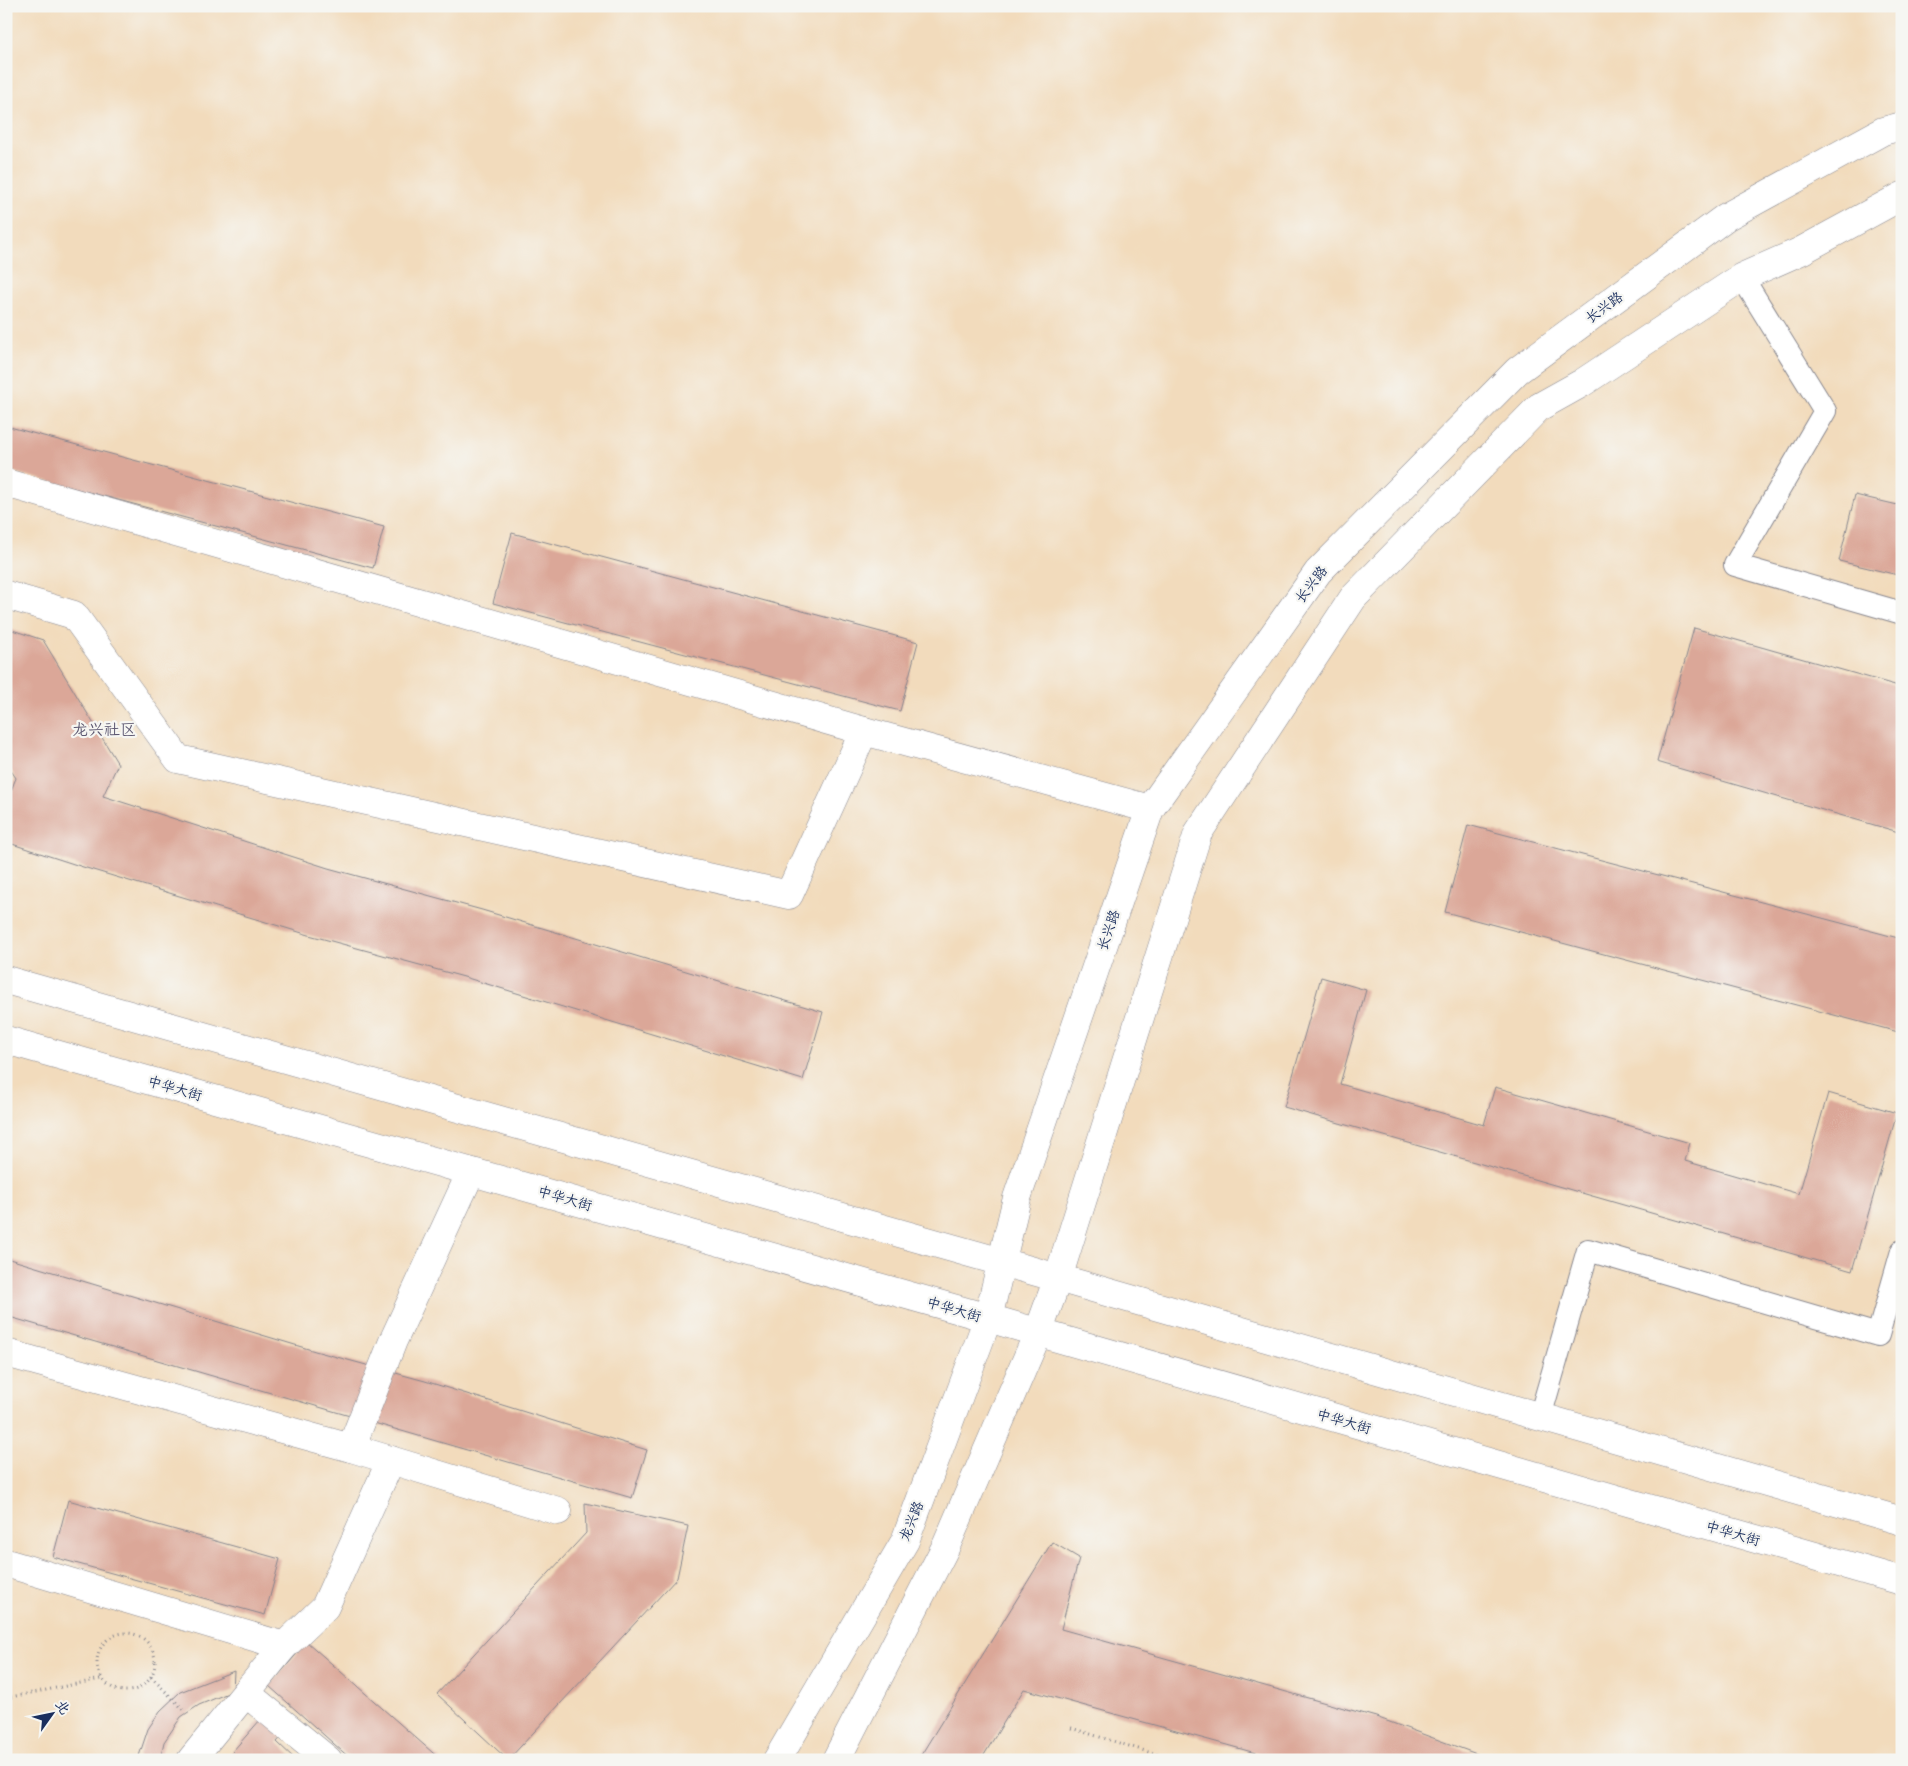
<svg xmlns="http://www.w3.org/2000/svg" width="1908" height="1766" font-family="Delius,'LXGW WenKai TC',sans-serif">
  <rect width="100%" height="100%" fill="#f6f6f2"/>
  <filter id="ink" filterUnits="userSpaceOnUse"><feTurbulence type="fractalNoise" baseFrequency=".02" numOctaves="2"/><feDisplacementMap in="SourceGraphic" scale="10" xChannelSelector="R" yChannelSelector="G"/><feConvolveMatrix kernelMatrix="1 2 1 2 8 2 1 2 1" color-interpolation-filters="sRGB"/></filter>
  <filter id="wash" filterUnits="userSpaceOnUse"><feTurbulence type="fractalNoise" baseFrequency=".0096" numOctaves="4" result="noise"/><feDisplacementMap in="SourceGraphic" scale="20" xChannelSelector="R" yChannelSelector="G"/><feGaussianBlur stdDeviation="1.12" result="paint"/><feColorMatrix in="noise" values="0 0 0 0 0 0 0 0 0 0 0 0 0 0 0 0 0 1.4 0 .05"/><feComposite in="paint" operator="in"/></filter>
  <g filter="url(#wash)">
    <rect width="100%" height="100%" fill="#f2dbbc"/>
    <g id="blocks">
      <g fill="#dba798">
        <polygon points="6,426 384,527 373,568 6,470"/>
        <polygon points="1855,495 1902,506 1902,576 1839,561"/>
        <polygon points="512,533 918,642 900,711 493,603"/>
        <polygon points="6,628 43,640 118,764 103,796 328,868 482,910 823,1012 803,1080 464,977 309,935 83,867 6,842 6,803 16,778 6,763"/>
        <polygon points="1694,628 1902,687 1902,833 1657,762"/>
        <polygon points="1468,825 1902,939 1902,1033 1445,912"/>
        <polygon points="1321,977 1366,990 1340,1084 1484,1125 1495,1087 1690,1143 1685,1161 1799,1194 1828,1093 1897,1113 1852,1271 1284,1107"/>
        <polygon points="6,1258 315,1351 425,1381 647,1450 632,1498 6,1316"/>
        <polygon points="68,1500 280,1559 265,1615 53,1557"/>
        <polygon points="585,1503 688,1526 677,1578 508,1760 437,1694 586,1533"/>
        <polygon points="1052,1542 1079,1558 1061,1629 1376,1717 1493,1760 1281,1760 1024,1689 981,1760 918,1760"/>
        <polygon points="307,1642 441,1760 352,1760 269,1686"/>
        <polygon points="234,1671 233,1691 199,1705 181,1717 164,1742 160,1760 140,1760 139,1756 148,1729 160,1711 180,1692"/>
        <polygon points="275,1703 295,1721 277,1742 296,1760 225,1760"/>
      </g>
    </g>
  </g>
  <g filter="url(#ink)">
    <use href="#blocks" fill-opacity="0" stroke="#86858d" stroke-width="1"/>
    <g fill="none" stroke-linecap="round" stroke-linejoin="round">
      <g stroke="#86858d" stroke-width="24">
        <g id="lane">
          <polyline points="1742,277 1825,411 1735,565 1902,613"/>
          <polyline points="1540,1417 1588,1250 1878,1335 1902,1251"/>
        </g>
      </g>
      <g stroke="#86858d" stroke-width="29">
        <g id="street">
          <polyline points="6,483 864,731 1150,809"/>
          <polyline points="6,595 74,615 178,759 789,895 864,731"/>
          <polyline points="6,1353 351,1448 558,1511"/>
          <polyline points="351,1448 393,1341 471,1172"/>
          <polyline points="6,1563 284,1646 191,1760"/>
          <polyline points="284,1646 325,1607 391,1460"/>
          <polyline points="246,1693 328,1760"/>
        </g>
      </g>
      <g stroke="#86858d" stroke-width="29">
        <g id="secondary">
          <polyline points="6,980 1058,1278 1902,1521"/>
          <polyline points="6,1040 988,1318 1902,1581"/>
          <polyline points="777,1760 905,1541 988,1318 1017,1198 1150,809 1318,572 1517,371 1726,217 1883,131 1902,126"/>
          <polyline points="836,1760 946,1546 1038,1333 1058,1278 1198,833 1353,598 1539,407 1582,383 1742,277 1801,251 1902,196"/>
        </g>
      </g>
      <g stroke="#86858d" stroke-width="3" stroke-dasharray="1 4" stroke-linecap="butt">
        <circle cx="126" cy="1662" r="29"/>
        <polyline points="151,1677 186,1712"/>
        <polyline points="6,1698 101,1679"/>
        <polyline points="1071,1728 1174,1760"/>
      </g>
      <use href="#lane" stroke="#fff" stroke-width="22"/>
      <use href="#street" stroke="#fff" stroke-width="28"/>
      <use href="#secondary" stroke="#fff" stroke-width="28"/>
    </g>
  </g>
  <g text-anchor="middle" stroke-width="4.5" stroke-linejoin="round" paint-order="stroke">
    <g font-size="14" fill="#1b2f5e" stroke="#f6f6f2">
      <text transform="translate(1604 307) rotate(-36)" y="5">长兴路</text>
      <text transform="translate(1311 584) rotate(-52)" y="5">长兴路</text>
      <text transform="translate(1108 930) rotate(-71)" y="5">长兴路</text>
      <text transform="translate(175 1088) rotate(16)" y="5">中华大街</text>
      <text transform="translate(565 1198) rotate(16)" y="5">中华大街</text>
      <text transform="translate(954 1309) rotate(16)" y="5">中华大街</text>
      <text transform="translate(1344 1421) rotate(16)" y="5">中华大街</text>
      <text transform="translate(911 1521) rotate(-68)" y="5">龙兴路</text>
      <text transform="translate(1733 1533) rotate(16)" y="5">中华大街</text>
    </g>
    <g font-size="16" fill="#5e5972" stroke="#f6f6f2">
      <text x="104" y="735">龙兴社区</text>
    </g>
  </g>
  <rect width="1908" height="1766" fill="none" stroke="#f6f6f2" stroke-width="25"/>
  <g transform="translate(52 1714) rotate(57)" stroke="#f6f6f2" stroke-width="4" paint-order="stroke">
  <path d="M0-4L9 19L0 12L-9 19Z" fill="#1b2f5e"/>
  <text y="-8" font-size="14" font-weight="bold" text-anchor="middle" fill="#1b2f5e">北</text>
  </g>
</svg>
